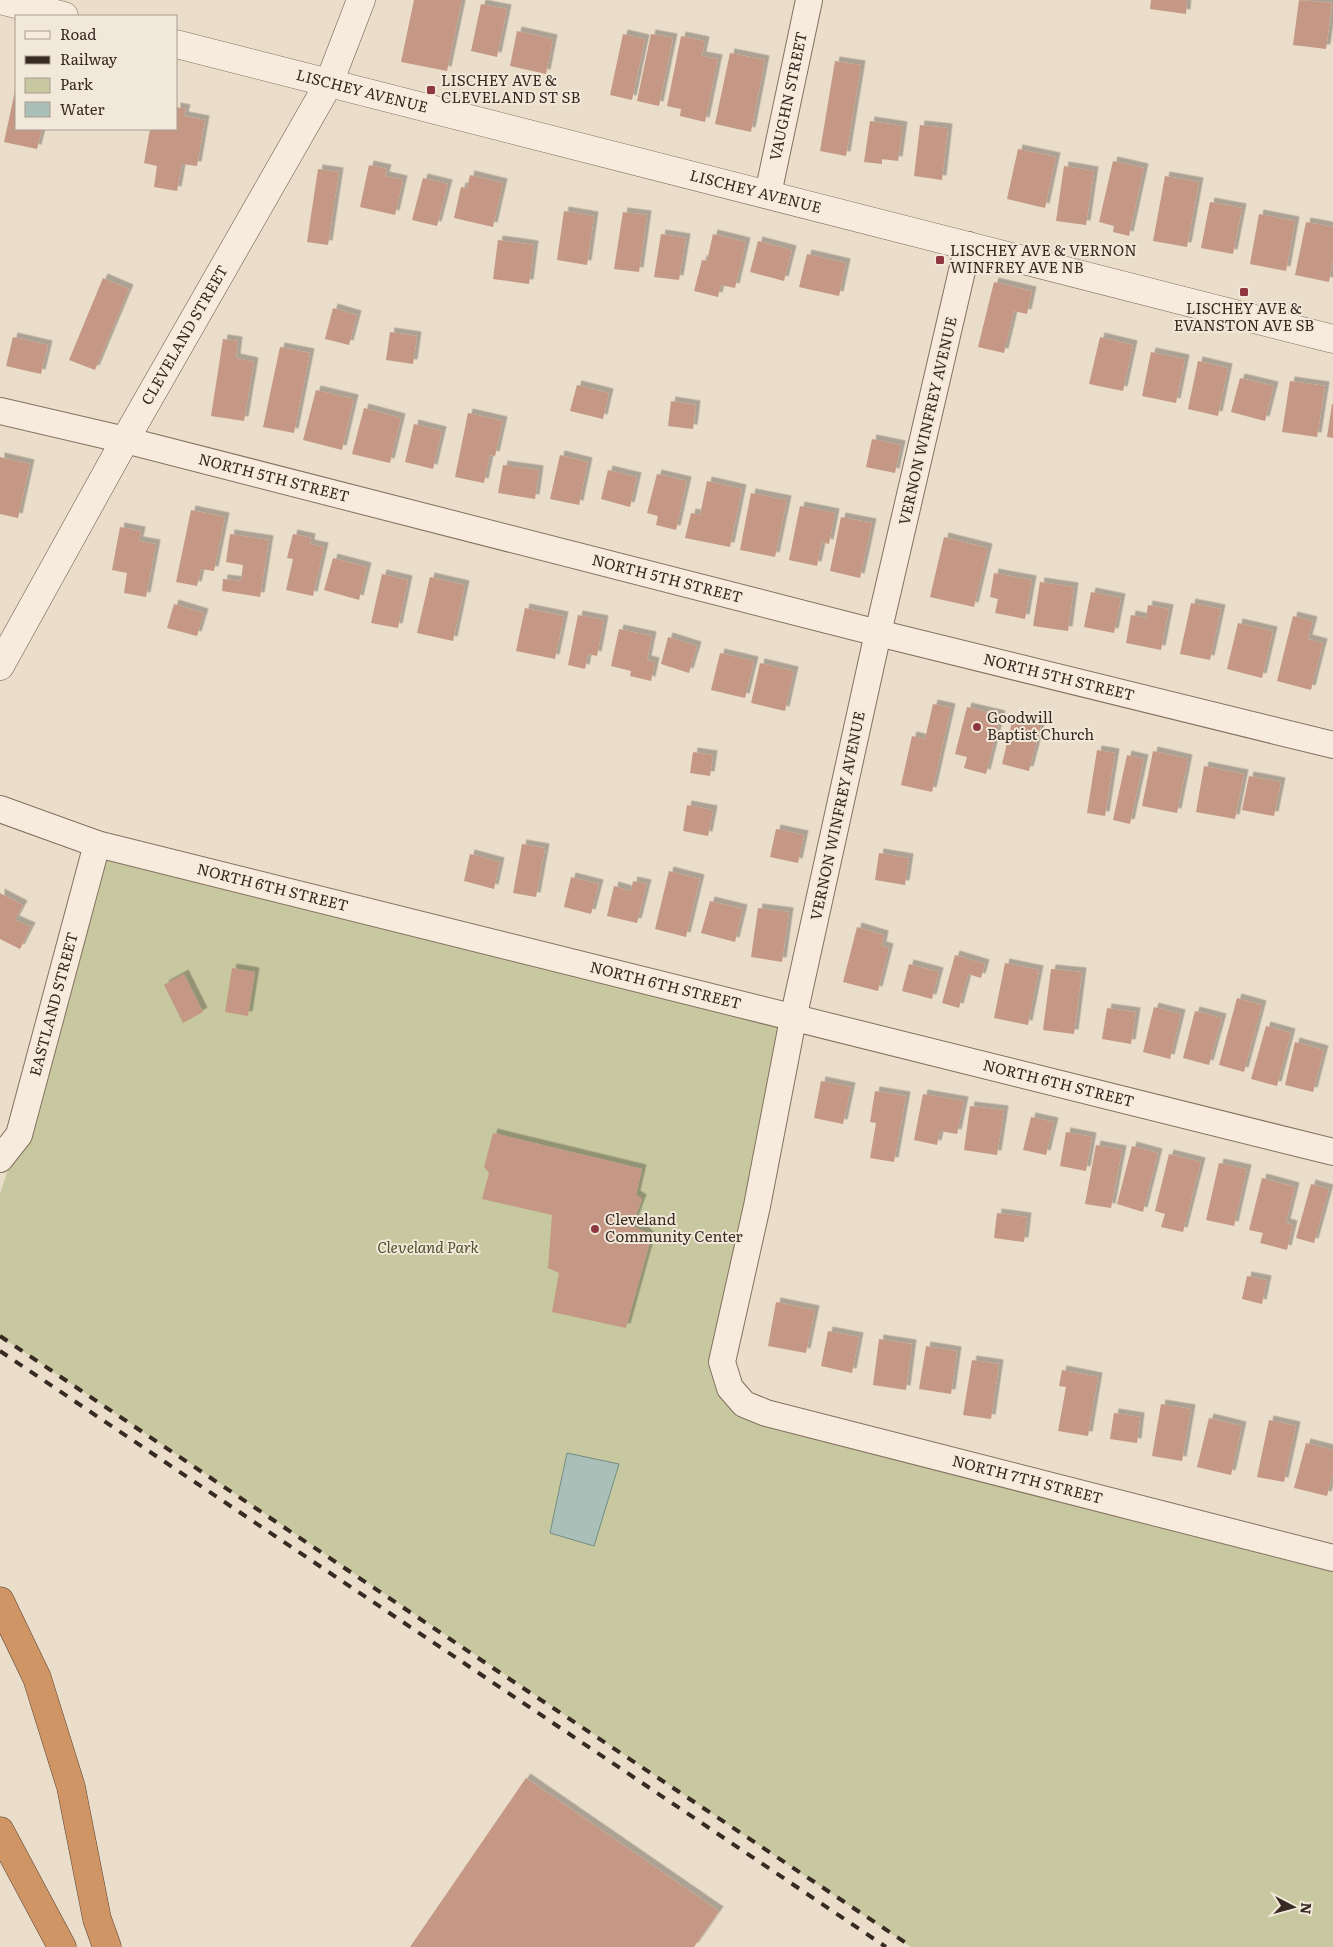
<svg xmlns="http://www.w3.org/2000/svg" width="1333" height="1947" font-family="Literata,serif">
  <defs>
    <filter id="shadow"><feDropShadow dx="4.5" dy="-4.5" stdDeviation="0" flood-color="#0004"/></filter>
  </defs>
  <rect width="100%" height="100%" fill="#eaddca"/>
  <polygon fill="#c7c89f" points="97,844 793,1019 723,1362 742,1394 1333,1558 1333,1947 911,1947 0,1336 0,1194 19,1135"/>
  <polygon fill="#aabfb7" stroke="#718d83" points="567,1453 619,1464 594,1546 550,1533"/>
  <g fill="#c49884" filter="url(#shadow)">
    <polygon points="414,0 462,0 447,71 401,62"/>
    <polygon points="1151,0 1187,0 1186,14 1150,9"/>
    <polygon points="1299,0 1332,3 1326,49 1293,45"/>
    <polygon points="481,4 507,9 497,57 471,51"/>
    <polygon points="517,31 553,39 546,74 510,66"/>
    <polygon points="623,34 645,39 632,100 610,95"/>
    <polygon points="651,34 673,38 659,106 637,101"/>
    <polygon points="681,36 705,41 702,56 718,59 705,122 680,116 681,109 667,106"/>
    <polygon points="730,53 765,60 751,132 715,124"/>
    <polygon points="835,61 861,65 846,156 820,151"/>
    <polygon points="15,91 16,129 42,129 37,149 4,142"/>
    <polygon points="176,107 186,109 184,116 205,120 197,166 182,164 177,191 154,187 157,166 144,163 150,129 176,129"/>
    <polygon points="870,121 903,126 898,161 882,159 882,164 864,162"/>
    <polygon points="920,125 948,128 942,180 914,176"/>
    <polygon points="1018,149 1056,157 1045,208 1007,199"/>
    <polygon points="1113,161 1144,168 1129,236 1113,232 1114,226 1099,222"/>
    <polygon points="369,165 387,169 385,176 403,180 395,215 360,207"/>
    <polygon points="1064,166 1094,171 1086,225 1056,221"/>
    <polygon points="318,169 339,172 328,245 307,242"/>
    <polygon points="470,175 503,183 493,227 454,218 461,187 467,188"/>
    <polygon points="1165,176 1199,182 1187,247 1153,241"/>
    <polygon points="423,178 448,184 437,226 412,220"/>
    <polygon points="1210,202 1242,208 1233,254 1201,248"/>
    <polygon points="564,211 594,216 587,265 557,260"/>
    <polygon points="623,212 647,215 639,272 614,269"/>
    <polygon points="1259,214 1295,221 1286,271 1250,264"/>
    <polygon points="1306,222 1333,227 1333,260 1329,282 1295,275"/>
    <polygon points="661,234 686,238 679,280 654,277"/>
    <polygon points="713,234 746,242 735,288 721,285 718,297 694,291 702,260 707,261"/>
    <polygon points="498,240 534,245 529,284 493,279"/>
    <polygon points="758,241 792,250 784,281 750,272"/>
    <polygon points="807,254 846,263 839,296 799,287"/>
    <polygon points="103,278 129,289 95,370 69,360"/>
    <polygon points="994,282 1032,291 1027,314 1014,311 1004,353 978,347"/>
    <polygon points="333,308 357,315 349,345 325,339"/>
    <polygon points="390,332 417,336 413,364 386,360"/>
    <polygon points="13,337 48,345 41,374 6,366"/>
    <polygon points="1100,337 1133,345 1123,391 1089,384"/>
    <polygon points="223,339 238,341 236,358 254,362 244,421 211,416"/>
    <polygon points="280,347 310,353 294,433 263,427"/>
    <polygon points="1151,352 1185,359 1176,403 1142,396"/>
    <polygon points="1198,361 1228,368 1218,416 1188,409"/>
    <polygon points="1240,378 1274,386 1265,421 1231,412"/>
    <polygon points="1290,381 1325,386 1317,437 1282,432"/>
    <polygon points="577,385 609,393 603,419 570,411"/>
    <polygon points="316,390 354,399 342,450 303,440"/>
    <polygon points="671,401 696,405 693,429 668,426"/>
    <polygon points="1332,404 1333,404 1333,438 1327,437"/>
    <polygon points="364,408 401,418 390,463 352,454"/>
    <polygon points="468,413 503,421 495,456 490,455 484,483 455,477"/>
    <polygon points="414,424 442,431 433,469 405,462"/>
    <polygon points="872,439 901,445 895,473 866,467"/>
    <polygon points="560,455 588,462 579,505 550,499"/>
    <polygon points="0,457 30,464 18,518 0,514"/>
    <polygon points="503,465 539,470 535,499 498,493"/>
    <polygon points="608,470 637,477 630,507 601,499"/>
    <polygon points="657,474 687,481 676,530 656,525 658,516 647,513"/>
    <polygon points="707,481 742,489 730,547 685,538 691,513 700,515"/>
    <polygon points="751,493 787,500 775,557 740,550"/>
    <polygon points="800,506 835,513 829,544 822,542 817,566 789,560"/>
    <polygon points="191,510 225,517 214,571 201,569 197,586 176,582"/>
    <polygon points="841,517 872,523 860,578 830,571"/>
    <polygon points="120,527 141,531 139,541 156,544 146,597 124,593 127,573 112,570"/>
    <polygon points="230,534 269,540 260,597 222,591 223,579 241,581 243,565 226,562"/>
    <polygon points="293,534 311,538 310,544 324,547 313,596 286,590 293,559 287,558"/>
    <polygon points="944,537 988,548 974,607 930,597"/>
    <polygon points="333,558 367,567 359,600 324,590"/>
    <polygon points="994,573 1032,580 1025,619 995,613 998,599 990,597"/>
    <polygon points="382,574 408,580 398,628 371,623"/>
    <polygon points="430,577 465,585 453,641 417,633"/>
    <polygon points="1040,582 1074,587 1068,631 1033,626"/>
    <polygon points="1091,592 1121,598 1114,633 1084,627"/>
    <polygon points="1191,603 1221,609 1210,660 1180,654"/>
    <polygon points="174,604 204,613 197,636 167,628"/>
    <polygon points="1148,605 1169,609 1161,650 1126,643 1131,615 1146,618"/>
    <polygon points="525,608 564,616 555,659 516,651"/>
    <polygon points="578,615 604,620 597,656 588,654 585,669 568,665"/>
    <polygon points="1293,616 1313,621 1308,639 1323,643 1311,690 1277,681"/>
    <polygon points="1238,623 1273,631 1262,678 1227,669"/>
    <polygon points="619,629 652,636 647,660 655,662 651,681 630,676 631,671 611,666"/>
    <polygon points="668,637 697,646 689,673 661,664"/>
    <polygon points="720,653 754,661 745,698 711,690"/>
    <polygon points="760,663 794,671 785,711 751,703"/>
    <polygon points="933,704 951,708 932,792 901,785 912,736 925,739"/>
    <polygon points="967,707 1001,715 986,774 964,768 967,757 955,754"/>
    <polygon points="1013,718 1041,725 1029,771 1002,764"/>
    <polygon points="1097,750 1115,753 1105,816 1087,813"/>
    <polygon points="1153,751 1188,759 1177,813 1142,806"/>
    <polygon points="693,752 713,755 710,776 690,773"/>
    <polygon points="1127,755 1144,759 1130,824 1113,820"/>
    <polygon points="1204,766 1244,774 1235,819 1196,812"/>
    <polygon points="1249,776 1281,782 1274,816 1242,810"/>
    <polygon points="687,805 713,810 708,836 683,831"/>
    <polygon points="776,829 804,835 798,863 770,857"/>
    <polygon points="522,844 545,848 536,897 513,893"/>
    <polygon points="879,853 909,858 905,885 875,880"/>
    <polygon points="470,854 500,862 494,889 464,881"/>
    <polygon points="669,871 700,879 686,937 655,929"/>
    <polygon points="571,877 599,884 591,914 564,907"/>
    <polygon points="633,881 647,884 637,923 607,916 614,886 631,891"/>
    <polygon points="0,893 23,905 15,920 31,927 20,949 0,939"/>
    <polygon points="710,901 743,909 735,942 701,933"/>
    <polygon points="758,908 789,912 782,962 751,957"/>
    <polygon points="857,927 884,935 882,946 889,948 878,991 843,982"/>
    <polygon points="955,955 985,964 981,978 968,974 959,1008 942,1003"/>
    <polygon points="1005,963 1039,970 1028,1025 994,1018"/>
    <polygon points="909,964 939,972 932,999 902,991"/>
    <polygon points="232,968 255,972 248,1016 225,1012"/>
    <polygon points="1051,969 1082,972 1074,1034 1043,1030"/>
    <polygon points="184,974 203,1012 183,1023 164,985"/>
    <polygon points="1237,998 1262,1005 1244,1072 1219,1065"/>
    <polygon points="1154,1007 1181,1014 1170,1059 1143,1052"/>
    <polygon points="1107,1008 1136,1012 1131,1044 1102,1039"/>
    <polygon points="1195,1011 1222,1018 1209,1065 1183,1058"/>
    <polygon points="1266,1026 1291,1033 1277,1086 1251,1079"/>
    <polygon points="1295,1042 1324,1050 1313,1092 1285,1085"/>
    <polygon points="821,1081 851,1087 843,1124 814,1118"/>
    <polygon points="875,1091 906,1096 894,1162 870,1158 876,1123 870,1122"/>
    <polygon points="923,1094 964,1101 957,1134 940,1131 937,1145 914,1140"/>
    <polygon points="970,1106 1004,1110 997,1155 964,1150"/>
    <polygon points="1031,1117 1054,1122 1046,1155 1023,1150"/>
    <polygon points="1066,1132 1092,1137 1086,1171 1060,1166"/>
    <polygon points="493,1133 642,1169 636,1195 642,1199 632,1226 645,1232 651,1238 626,1328 552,1312 559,1273 548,1268 552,1215 482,1199 489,1173 484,1167"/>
    <polygon points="1096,1145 1122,1150 1111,1208 1085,1204"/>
    <polygon points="1132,1146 1158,1153 1143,1212 1117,1204"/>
    <polygon points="1169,1154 1201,1162 1183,1232 1161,1227 1165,1214 1155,1211"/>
    <polygon points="1219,1163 1247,1169 1234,1226 1206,1220"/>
    <polygon points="1262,1178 1295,1187 1286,1223 1293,1225 1287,1250 1260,1243 1263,1233 1249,1230"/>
    <polygon points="1311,1184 1329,1189 1314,1243 1296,1238"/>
    <polygon points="997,1213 1027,1217 1024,1242 994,1238"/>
    <polygon points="1247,1276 1267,1280 1262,1304 1242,1299"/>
    <polygon points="776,1302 815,1310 806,1353 768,1346"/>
    <polygon points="828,1331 859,1337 852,1373 821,1366"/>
    <polygon points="879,1339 912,1344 906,1390 873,1385"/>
    <polygon points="926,1346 957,1351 951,1394 919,1389"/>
    <polygon points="972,1360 999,1364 991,1419 963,1415"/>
    <polygon points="1062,1370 1098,1377 1088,1436 1058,1431 1066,1387 1059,1386"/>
    <polygon points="1161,1404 1191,1409 1182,1461 1152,1456"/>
    <polygon points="1114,1413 1140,1417 1137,1443 1110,1439"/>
    <polygon points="1209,1418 1242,1426 1231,1475 1197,1467"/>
    <polygon points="1269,1420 1296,1426 1284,1482 1257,1477"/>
    <polygon points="1306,1443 1333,1450 1333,1473 1327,1496 1294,1488"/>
    <polygon points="526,1778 719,1911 694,1947 410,1947"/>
  </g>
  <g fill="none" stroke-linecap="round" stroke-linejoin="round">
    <g stroke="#857060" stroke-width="28">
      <g id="minor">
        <path id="s1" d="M768,194L809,0"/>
        <path id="s2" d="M968,245L878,633L793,1019L757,1206L722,1362L730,1388L744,1404L766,1413L1333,1558"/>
        <path id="s3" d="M0,411L125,440L878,633L1333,745"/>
        <path id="s4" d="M0,809L97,844L1333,1152"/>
        <path id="s5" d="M0,1159L19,1135L97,844"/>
      </g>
    </g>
    <g stroke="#857060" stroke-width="29">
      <g id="tertiary">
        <polyline points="0,0 64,16"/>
        <path id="s6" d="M176,44L1333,339"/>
      </g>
    </g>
    <g stroke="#675143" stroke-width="29">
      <g id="secondary">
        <path id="s7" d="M0,666L125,440L329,83L361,0"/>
      </g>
    </g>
    <g stroke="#543f34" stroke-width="29">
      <g id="motorway">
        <polyline points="0,1601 37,1678 71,1787 97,1919 107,1947"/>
        <polyline points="0,1831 62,1947"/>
      </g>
    </g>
    <use href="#minor" stroke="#f6ebdd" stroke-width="26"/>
    <use href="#tertiary" stroke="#f6ebdd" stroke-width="28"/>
    <use href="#secondary" stroke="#f6ebdd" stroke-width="28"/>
    <use href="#motorway" stroke="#cf9565" stroke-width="28"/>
    <g stroke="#372a22" stroke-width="4" stroke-dasharray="9 9" stroke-linecap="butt">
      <polyline points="0,1336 493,1668 912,1947"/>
      <polyline points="0,1351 886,1947"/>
    </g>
  </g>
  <g fill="#8e3740" stroke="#f2e8d9" stroke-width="2">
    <rect x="426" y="85" width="10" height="10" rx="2.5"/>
    <rect x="935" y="255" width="10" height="10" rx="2.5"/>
    <rect x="1239" y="287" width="10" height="10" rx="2.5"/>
    <circle cx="977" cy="727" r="5"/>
    <circle cx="595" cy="1229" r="5"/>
  </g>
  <g text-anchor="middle" stroke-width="4" stroke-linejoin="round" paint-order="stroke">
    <g font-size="15" fill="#372a22" stroke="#f2e8d9" text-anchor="start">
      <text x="441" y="86">LISCHEY AVE &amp;<tspan x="441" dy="17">CLEVELAND ST SB</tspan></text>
      <text x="950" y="256">LISCHEY AVE &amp; VERNON<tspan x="950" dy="17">WINFREY AVE NB</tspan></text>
      <text x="1244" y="314" text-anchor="middle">LISCHEY AVE &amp;<tspan x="1244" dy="17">EVANSTON AVE SB</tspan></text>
      <text x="987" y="723">Goodwill<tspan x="987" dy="17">Baptist Church</tspan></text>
      <text x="605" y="1225">Cleveland<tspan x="605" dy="17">Community Center</tspan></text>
    </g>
    <g font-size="15" fill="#372a22" stroke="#f2e8d9">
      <text dy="5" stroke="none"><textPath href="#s6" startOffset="192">LISCHEY AVENUE</textPath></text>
      <text dy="5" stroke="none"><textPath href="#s1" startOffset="100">VAUGHN STREET</textPath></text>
      <text dy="5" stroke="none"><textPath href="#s6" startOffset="598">LISCHEY AVENUE</textPath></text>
      <text dy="5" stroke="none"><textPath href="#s7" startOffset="379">CLEVELAND STREET</textPath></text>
      <text transform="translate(928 421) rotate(-77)" y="5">VERNON WINFREY AVENUE</text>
      <text dy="5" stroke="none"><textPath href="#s3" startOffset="282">NORTH 5TH STREET</textPath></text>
      <text dy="5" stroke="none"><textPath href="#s3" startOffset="688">NORTH 5TH STREET</textPath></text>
      <text dy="5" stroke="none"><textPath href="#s3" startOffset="1092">NORTH 5TH STREET</textPath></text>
      <text transform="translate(838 816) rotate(-78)" y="5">VERNON WINFREY AVENUE</text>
      <text dy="5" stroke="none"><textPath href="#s4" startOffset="284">NORTH 6TH STREET</textPath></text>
      <text dy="5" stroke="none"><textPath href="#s4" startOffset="689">NORTH 6TH STREET</textPath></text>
      <text dy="5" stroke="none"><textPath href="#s5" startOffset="166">EASTLAND STREET</textPath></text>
      <text dy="5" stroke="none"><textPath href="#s4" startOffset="1094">NORTH 6TH STREET</textPath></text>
      <text dy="5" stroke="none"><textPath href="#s2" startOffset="1486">NORTH 7TH STREET</textPath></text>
    </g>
    <g font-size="15" font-style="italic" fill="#4c512b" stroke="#f2e8d9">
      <text x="428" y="1253">Cleveland Park</text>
    </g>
  </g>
  <rect x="15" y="15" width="162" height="115" fill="#f2e8d9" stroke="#a79c90"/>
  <rect x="25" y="31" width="25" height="8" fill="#f6ebdd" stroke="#a79c90"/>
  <text x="60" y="40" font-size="15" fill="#372a22">Road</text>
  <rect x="25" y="56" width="25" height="8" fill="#372a22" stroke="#a79c90"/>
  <text x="60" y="65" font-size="15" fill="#372a22">Railway</text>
  <rect x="25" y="78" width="25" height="15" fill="#c7c89f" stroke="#a79c90"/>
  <text x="60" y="90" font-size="15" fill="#372a22">Park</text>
  <rect x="25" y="102" width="25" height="15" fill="#aabfb7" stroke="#a79c90"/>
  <text x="60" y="115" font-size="15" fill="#372a22">Water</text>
  <g transform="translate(1293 1907) rotate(96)" stroke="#f2e8d9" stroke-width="4" paint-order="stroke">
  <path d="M0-4L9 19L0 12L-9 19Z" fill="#372a22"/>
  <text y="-8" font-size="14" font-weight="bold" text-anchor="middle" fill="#372a22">N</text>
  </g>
</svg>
